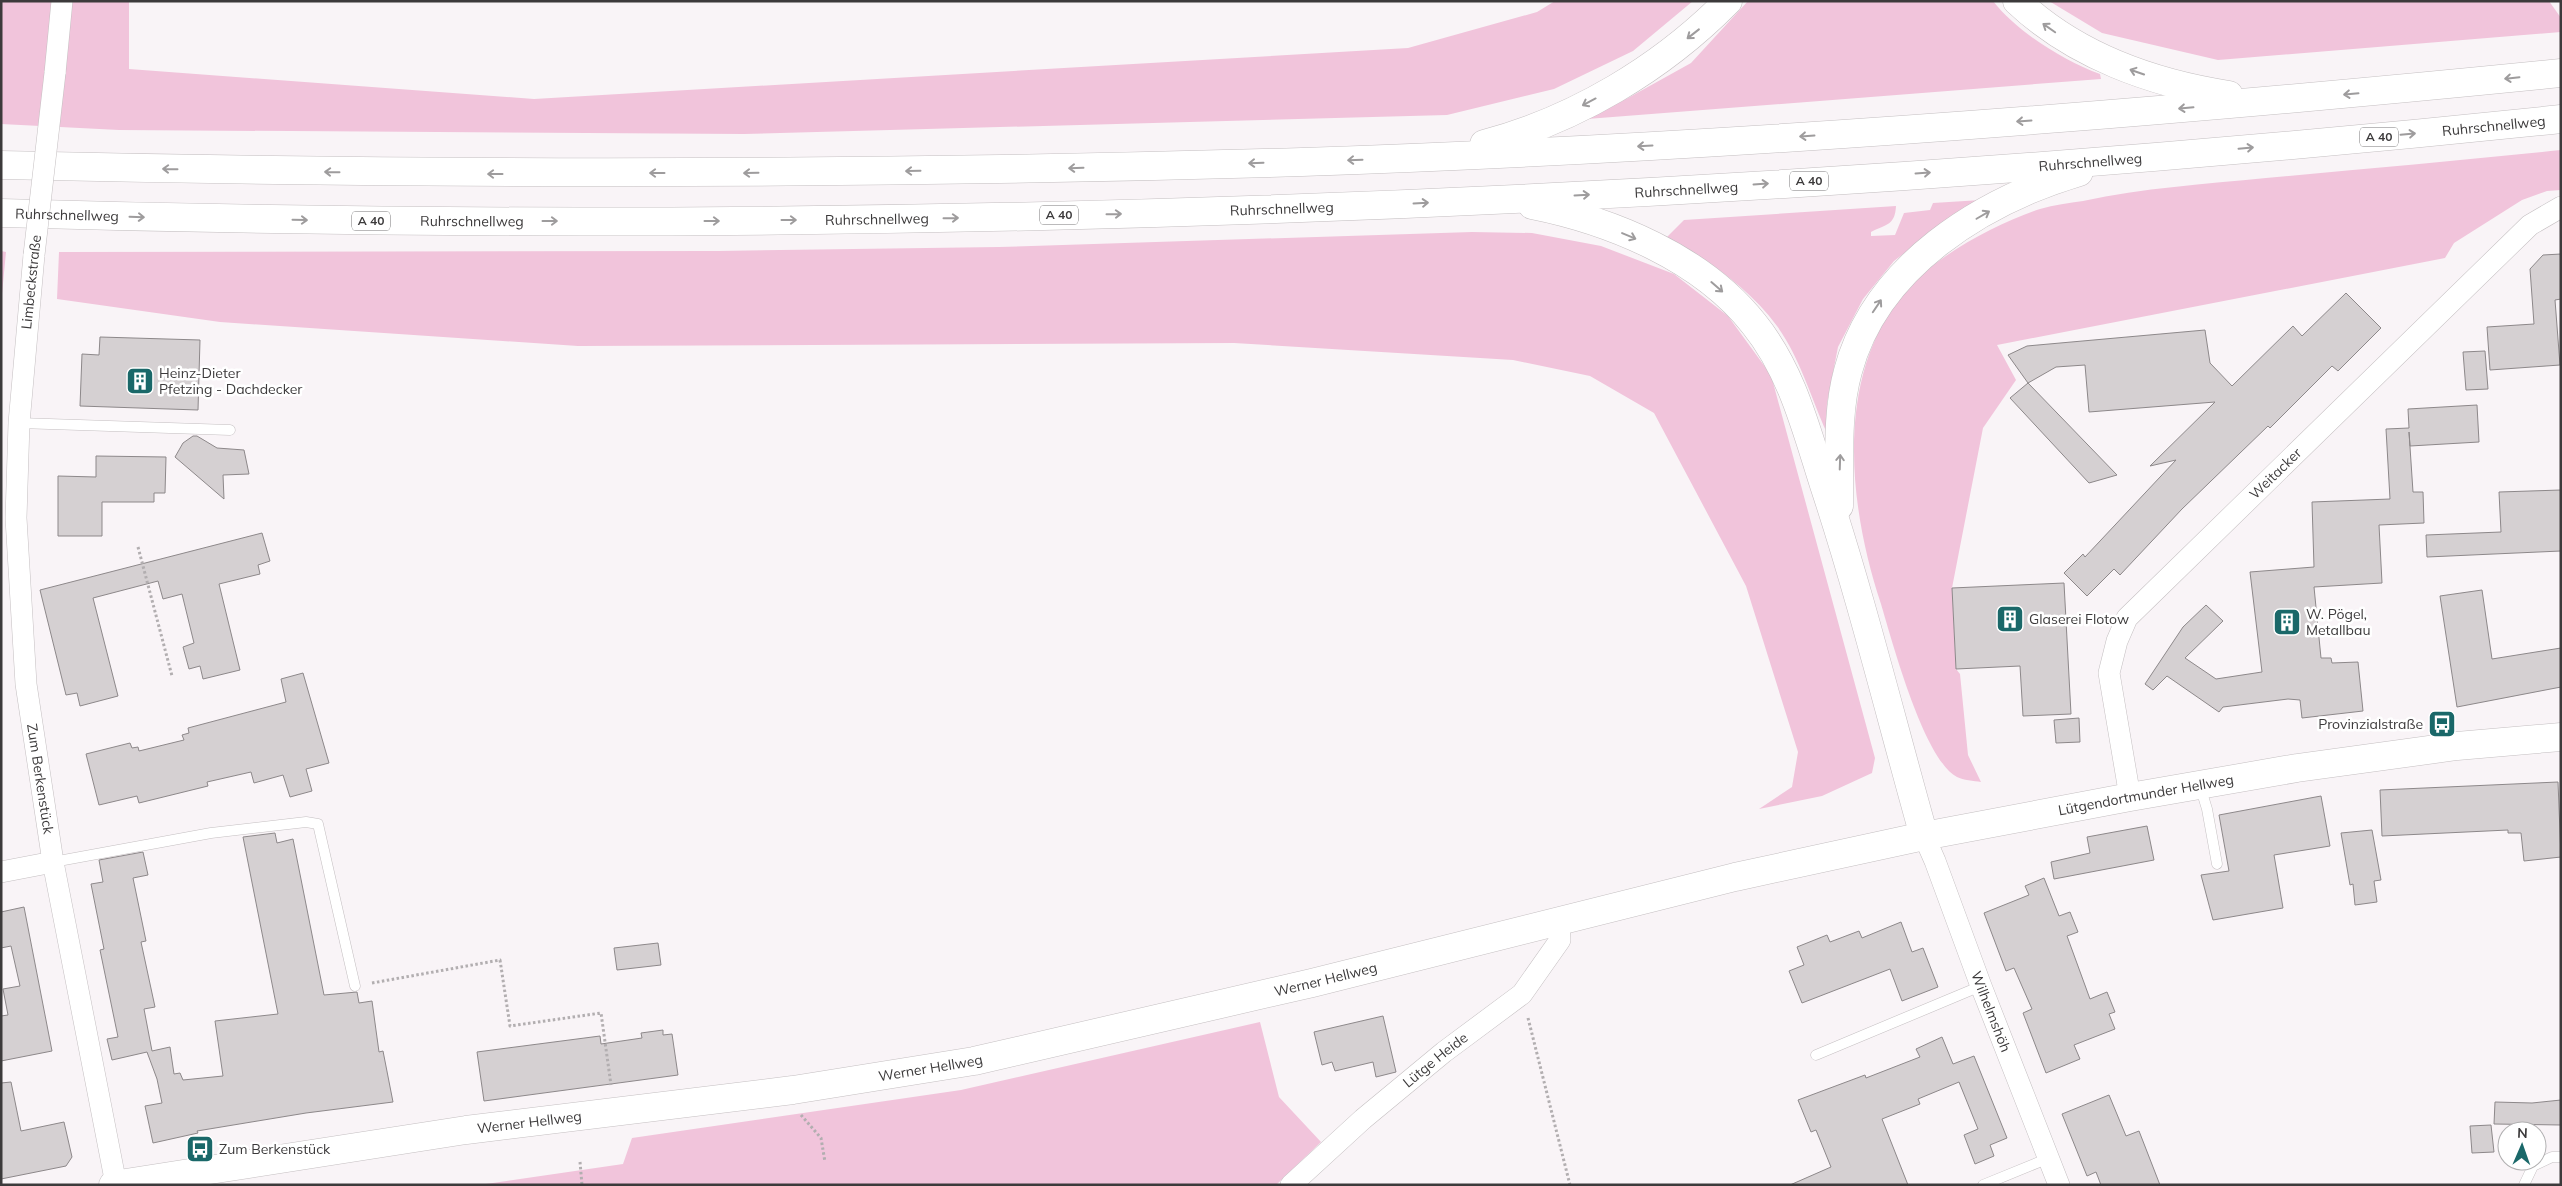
<svg xmlns="http://www.w3.org/2000/svg" width="2562" height="1186" font-family="Mulish,sans-serif">
  <rect width="100%" height="100%" fill="#f9f4f7"/>
  <g fill="#f1c4db">
    <polygon points="1,1 129,1 129,69 534,99 1408,48 1537,12 1555,1 1693,1 1633,51 1554,89 1447,115 744,134 119,130 1,124"/>
    <path d="M1748,1H1993C2016,31 2064,61 2100,74L2101,79L1574,120L1628,98L1691,63Z"/>
    <polygon points="2049,1 2549,1 2561,18 2561,32 2218,60 2102,33"/>
    <path d="M2561,150V190L2547,191L2522,200L2454,243L2445,258L1997,345L2016,380L1983,428L1952,588L1956,669L1960,674L1968,755L1981,782C1974,781 1963,780 1957,777C1924,760 1892,641 1881,604C1848,505 1833,371 1909,287C1939,254 1998,223 2040,209C2054,205 2069,203 2083,201C2143,188 2205,184 2266,178C2364,169 2463,160 2561,150Z"/>
    <path d="M1997,199L1932,232L1894,261L1863,299L1838,347L1827,403L1826,431C1811,397 1799,356 1777,326C1750,289 1707,259 1667,237L1684,220L1896,206C1895,225 1887,224 1871,232V236L1895,235L1904,213L1930,210L1933,203Z"/>
    <polygon points="1472,232 1532,233 1601,246 1674,274 1728,316 1771,375 1875,758 1872,773 1822,796 1759,809 1792,787 1798,752 1746,586 1654,413 1590,376 1513,360 1234,343 578,346 220,322 57,299 59,252 718,251 999,247"/>
    <polygon points="1,251 6,252 2,294 1,294"/>
    <polygon points="1260,1022 1279,1097 1321,1142 1276,1185 479,1185 623,1164 632,1138 961,1090"/>
  </g>
  <g fill="#d5d0d2" stroke="#8d888a">
    <polygon points="2561,254 2561,299 2555,300 2560,365 2490,370 2487,327 2534,324 2530,269 2543,255"/>
    <polygon points="2346,293 2381,328 2338,371 2332,366 2270,428 2268,426 2182,509 2120,575 2114,569 2087,596 2064,573 2083,554 2085,557 2176,460 2150,466 2215,402 2089,412 2085,365 2056,367 2028,383 2008,355 2027,346 2205,330 2210,363 2232,386 2293,326 2302,336"/>
    <polygon points="100,337 200,340 198,410 80,406 82,354 99,355"/>
    <polygon points="2485,351 2488,389 2466,390 2463,352"/>
    <polygon points="2028,383 2117,475 2089,483 2010,398"/>
    <polygon points="2477,405 2479,442 2410,446 2409,432 2413,492 2423,492 2424,523 2379,525 2382,583 2314,587 2321,658 2331,658 2332,663 2358,662 2363,711 2302,718 2300,700 2288,699 2223,707 2219,712 2167,676 2153,690 2145,684 2183,627 2206,605 2223,621 2185,658 2216,679 2262,672 2250,572 2314,567 2312,502 2390,499 2386,429 2409,428 2408,409"/>
    <polygon points="193,436 197,436 217,448 244,450 249,474 223,475 224,499 175,457 183,443"/>
    <polygon points="96,456 166,457 165,493 154,493 154,502 102,502 102,536 58,536 58,476 96,477"/>
    <polygon points="2561,490 2561,551 2427,557 2426,535 2501,532 2499,492"/>
    <polygon points="262,533 270,561 258,565 260,574 219,584 240,670 203,679 200,666 189,669 183,647 194,643 182,594 163,599 158,581 93,598 118,696 80,706 77,693 66,695 40,590"/>
    <polygon points="2064,583 2071,714 2023,716 2020,666 1956,669 1952,588"/>
    <polygon points="2482,590 2492,659 2561,648 2561,687 2457,707 2440,596"/>
    <polygon points="303,673 329,763 306,769 312,791 290,797 283,775 254,783 251,772 207,782 208,786 139,803 137,796 99,805 86,754 130,743 132,748 138,747 139,751 184,740 182,735 189,733 188,728 286,702 281,679"/>
    <polygon points="2079,718 2080,742 2056,743 2054,720"/>
    <polygon points="2558,782 2561,857 2524,861 2521,833 2508,833 2508,830 2382,836 2380,790"/>
    <polygon points="2321,796 2330,846 2274,855 2283,908 2213,920 2201,875 2229,871 2219,815"/>
    <polygon points="2147,826 2154,860 2054,879 2051,862 2090,853 2087,837"/>
    <polygon points="2372,830 2381,880 2374,881 2377,902 2355,905 2353,884 2350,885 2341,833"/>
    <polygon points="275,833 277,843 293,839 324,995 357,992 359,1003 372,1001 379,1052 383,1051 393,1102 306,1113 197,1131 198,1133 153,1143 145,1106 162,1103 157,1079 147,1052 112,1060 107,1039 118,1037 100,950 104,949 91,884 103,882 99,860 143,852 148,875 133,878 146,941 141,942 155,1007 144,1009 152,1051 170,1047 174,1074 180,1073 183,1080 223,1076 215,1021 278,1014 243,837"/>
    <polygon points="2044,878 2059,916 2070,912 2078,932 2067,936 2090,999 2107,992 2115,1012 2109,1014 2115,1029 2074,1045 2080,1059 2046,1073 2023,1013 2032,1009 2014,968 2006,971 1984,913 2029,895 2025,886"/>
    <polygon points="24,907 52,1051 1,1061 1,1016 8,1015 3,989 20,986 11,946 1,948 1,912"/>
    <polygon points="1901,922 1912,952 1923,948 1938,987 1902,1001 1890,969 1802,1003 1789,971 1804,965 1797,947 1827,935 1830,942 1859,931 1862,938"/>
    <polygon points="658,943 661,965 617,970 614,948"/>
    <polygon points="1383,1016 1396,1072 1376,1077 1373,1062 1335,1071 1332,1062 1322,1065 1314,1032"/>
    <polygon points="663,1030 663,1035 672,1034 678,1075 484,1101 477,1052 600,1036 601,1044 642,1038 641,1033"/>
    <polygon points="1942,1037 1953,1064 1974,1056 2007,1138 1990,1145 1994,1156 1975,1164 1964,1135 1978,1129 1959,1082 1918,1099 1920,1104 1882,1119 1908,1185 1790,1185 1831,1167 1816,1130 1811,1132 1798,1100 1865,1075 1866,1078 1920,1057 1916,1049"/>
    <polygon points="11,1082 21,1131 64,1122 72,1157 66,1166 1,1179 1,1083"/>
    <polygon points="2109,1095 2126,1136 2139,1131 2160,1185 2101,1185 2096,1172 2087,1176 2062,1114"/>
    <polygon points="2561,1100 2561,1125 2494,1124 2495,1102 2532,1103"/>
    <polygon points="2491,1125 2494,1152 2472,1153 2470,1126"/>
  </g>
  <g fill="none" stroke-linecap="round" stroke-linejoin="round">
    <g stroke="#c4bfc1" stroke-width="11">
      <g id="service">
        <polyline points="19,423 230,430"/>
        <polyline points="2200,786 2207,809 2217,864"/>
        <polyline points="53,862 211,833 306,822 318,824 355,986"/>
        <polyline points="1816,1055 1981,986"/>
        <polyline points="1983,1185 2049,1158"/>
        <polyline points="2524,1185 2533,1166 2552,1157 2561,1157"/>
      </g>
    </g>
    <g stroke="#c4bfc1" stroke-width="22">
      <g id="minor">
        <polyline points="55,73 62,1"/>
        <path id="s1" d="M34,255L19,423L16,518L26,684L53,862L116,1184"/>
        <path id="s2" d="M2130,797L2109,673L2117,641L2127,618L2530,225L2561,207"/>
        <path id="s3" d="M1924,836L1935,861L1981,986L2059,1185"/>
        <polyline points="1,872 53,862"/>
        <path id="s4" d="M1291,1185L1363,1119L1444,1052L1522,994L1560,940L1559,922"/>
      </g>
    </g>
    <g stroke="#c4bfc1" stroke-width="29">
      <g id="secondary">
        <path id="s5" d="M113,1185L466,1130L793,1090L974,1061L1312,983L1735,877L1924,836L2130,797L2297,768L2457,746L2561,737"/>
      </g>
    </g>
    <g stroke="#c4bfc1" stroke-width="29">
      <g id="motorway">
        <path d="M2017,1C2074,55 2152,83 2229,95"/>
        <path d="M1484,144C1575,120 1662,68 1728,1"/>
        <path d="M1,165C435,175 868,175 1302,162C1722,148 2142,115 2561,73"/>
        <path d="M1532,205C1612,221 1702,258 1754,324C1792,371 1806,429 1824,485C1862,600 1891,719 1924,836"/>
        <path id="s6" d="M1,213C855,238 1711,208 2561,119"/>
        <path d="M1839,506C1840,462 1836,414 1848,371C1876,266 1982,201 2079,172"/>
      </g>
    </g>
    <g stroke="#b2aeb0" stroke-width="3" stroke-dasharray="2.5 2.5" stroke-linecap="butt">
      <polyline points="138,547 172,676"/>
      <polyline points="372,983 500,960 510,1026 601,1013 611,1085"/>
      <polyline points="1528,1018 1570,1185"/>
      <polyline points="801,1115 821,1138 825,1162"/>
      <polyline points="580,1162 582,1185"/>
    </g>
    <use href="#service" stroke="#fff" stroke-width="10"/>
    <use href="#minor" stroke="#fff" stroke-width="21"/>
    <use href="#secondary" stroke="#fff" stroke-width="28"/>
    <use href="#motorway" stroke="#fff" stroke-width="28"/>
    <g stroke="#c4bfc1" stroke-width="22" stroke-linecap="butt">
      <polyline id="minor-bridge" points="34,255 55,73"/>
    </g>
    <use href="#minor-bridge" stroke="#fff" stroke-width="21"/>
  </g>
  <defs><path id="oneway-shaft" d="M-6 0H5M1.5-3L5.5 0L1.5 3" fill="none" stroke-width="1.6" stroke-linecap="round" stroke-linejoin="round" transform="scale(1.25)"/></defs>
  <g stroke="#9e9c9d">
    <use href="#oneway-shaft" transform="translate(2049 28) rotate(-145)"/>
    <use href="#oneway-shaft" transform="translate(1693 34) rotate(142)"/>
    <use href="#oneway-shaft" transform="translate(2137 72) rotate(-161)"/>
    <use href="#oneway-shaft" transform="translate(2512 78) rotate(174)"/>
    <use href="#oneway-shaft" transform="translate(2351 94) rotate(175)"/>
    <use href="#oneway-shaft" transform="translate(1589 102) rotate(152)"/>
    <use href="#oneway-shaft" transform="translate(2186 108) rotate(175)"/>
    <use href="#oneway-shaft" transform="translate(2024 121) rotate(176)"/>
    <use href="#oneway-shaft" transform="translate(2408 134) rotate(-5)"/>
    <use href="#oneway-shaft" transform="translate(1807 136) rotate(176)"/>
    <use href="#oneway-shaft" transform="translate(1645 146) rotate(177)"/>
    <use href="#oneway-shaft" transform="translate(2246 148) rotate(-5)"/>
    <use href="#oneway-shaft" transform="translate(1355 160) rotate(178)"/>
    <use href="#oneway-shaft" transform="translate(1256 163) rotate(178)"/>
    <use href="#oneway-shaft" transform="translate(1076 168) rotate(178)"/>
    <use href="#oneway-shaft" transform="translate(170 169) rotate(-179)"/>
    <use href="#oneway-shaft" transform="translate(913 171) rotate(179)"/>
    <use href="#oneway-shaft" transform="translate(332 172) rotate(-179)"/>
    <use href="#oneway-shaft" transform="translate(657 173) rotate(180)"/>
    <use href="#oneway-shaft" transform="translate(751 173) rotate(179)"/>
    <use href="#oneway-shaft" transform="translate(1923 173) rotate(-4)"/>
    <use href="#oneway-shaft" transform="translate(495 174) rotate(-180)"/>
    <use href="#oneway-shaft" transform="translate(1761 184) rotate(-4)"/>
    <use href="#oneway-shaft" transform="translate(1582 195) rotate(-3)"/>
    <use href="#oneway-shaft" transform="translate(1421 203) rotate(-3)"/>
    <use href="#oneway-shaft" transform="translate(1114 214) rotate(-1)"/>
    <use href="#oneway-shaft" transform="translate(1983 215) rotate(-30)"/>
    <use href="#oneway-shaft" transform="translate(137 217) rotate(2)"/>
    <use href="#oneway-shaft" transform="translate(951 218) rotate(-1)"/>
    <use href="#oneway-shaft" transform="translate(300 220) rotate(1)"/>
    <use href="#oneway-shaft" transform="translate(789 220)"/>
    <use href="#oneway-shaft" transform="translate(550 221)"/>
    <use href="#oneway-shaft" transform="translate(712 221)"/>
    <use href="#oneway-shaft" transform="translate(1629 236) rotate(23)"/>
    <use href="#oneway-shaft" transform="translate(1717 287) rotate(41)"/>
    <use href="#oneway-shaft" transform="translate(1877 306) rotate(-56)"/>
    <use href="#oneway-shaft" transform="translate(1840 462) rotate(-88)"/>
  </g>
  <defs>
    <g id="building-square" transform="scale(1.4375)"><rect x="-9" y="-9" width="18" height="18" rx="4" fill="#1a6869" stroke="#fff"/><path d="M-4-6H4V6H1V3H-1V6H-4ZM-2.5-4.3h1.7v1.8h-1.7ZM.8-4.3h1.7v1.8H.8ZM-2.5-1h1.7V.8h-1.7ZM.8-1h1.7V.8H.8Z" fill="#fff"/></g>
    <g id="bus-square" transform="scale(1.4375)"><rect x="-9" y="-9" width="18" height="18" rx="4" fill="#1a6869" stroke="#fff"/><path d="M-5-6H5V4H4V6H2V4H-2V6H-4V4H-5ZM-3.5-4V0h7V-4ZM-3.5 1.2v1.5H-2V1.2ZM2 1.2v1.5H3.5V1.2Z" fill="#fff"/></g>
  </defs>
  <g fill-rule="evenodd">
    <use href="#building-square" x="140" y="381"/>
    <use href="#building-square" x="2010" y="619"/>
    <use href="#building-square" x="2287" y="622"/>
    <use href="#bus-square" x="2442" y="724"/>
    <use href="#bus-square" x="200" y="1149"/>
  </g>
  <g text-anchor="middle" stroke-width="5" stroke-linejoin="round" paint-order="stroke">
    <g fill="#fff" stroke="#767576" stroke-width="1">
      <rect x="2360" y="127.5" width="38" height="19" rx="4"/>
      <rect x="1790" y="171.5" width="38" height="19" rx="4"/>
      <rect x="1040" y="205.5" width="38" height="19" rx="4"/>
      <rect x="352" y="211.5" width="38" height="19" rx="4"/>
    </g>
    <g font-size="12" font-weight="bold" fill="#3c3a3b">
      <text x="2379" y="141">A 40</text>
      <text x="1809" y="185">A 40</text>
      <text x="1059" y="219">A 40</text>
      <text x="371" y="225">A 40</text>
    </g>
    <g font-size="14" fill="#3c3a3b" stroke="#fff">
      <text dy="5" stroke="none"><textPath href="#s6" startOffset="2496">Ruhrschnellweg</textPath></text>
      <text dy="5" stroke="none"><textPath href="#s6" startOffset="2091">Ruhrschnellweg</textPath></text>
      <text dy="5" stroke="none"><textPath href="#s6" startOffset="1686">Ruhrschnellweg</textPath></text>
      <text dy="5" stroke="none"><textPath href="#s6" startOffset="1281">Ruhrschnellweg</textPath></text>
      <text dy="5" stroke="none"><textPath href="#s6" startOffset="66">Ruhrschnellweg</textPath></text>
      <text dy="5" stroke="none"><textPath href="#s6" startOffset="876">Ruhrschnellweg</textPath></text>
      <text dy="5" stroke="none"><textPath href="#s6" startOffset="471">Ruhrschnellweg</textPath></text>
      <text transform="translate(31 282) rotate(-84)" y="5">Limbeckstraße</text>
      <text dy="5" stroke="none"><textPath href="#s2" startOffset="391">Weitacker</textPath></text>
      <text dy="5" stroke="none"><textPath href="#s1" startOffset="526">Zum Berkenstück</textPath></text>
      <text dy="5" stroke="none"><textPath href="#s5" startOffset="2072">Lütgendortmunder Hellweg</textPath></text>
      <text dy="5" stroke="none"><textPath href="#s5" startOffset="1231">Werner Hellweg</textPath></text>
      <text dy="5" stroke="none"><textPath href="#s3" startOffset="188">Wilhelmshöh</textPath></text>
      <text dy="5" stroke="none"><textPath href="#s4" startOffset="191">Lütge Heide</textPath></text>
      <text dy="5" stroke="none"><textPath href="#s5" startOffset="826">Werner Hellweg</textPath></text>
      <text dy="5" stroke="none"><textPath href="#s5" startOffset="421">Werner Hellweg</textPath></text>
    </g>
    <g font-size="14" fill="#3c3a3b" stroke="#fff" text-anchor="start">
      <text x="159" y="378">Heinz-Dieter<tspan x="159" dy="16">Pfetzing - Dachdecker</tspan></text>
      <text x="2306" y="619">W. Pögel,<tspan x="2306" dy="16">Metallbau</tspan></text>
      <text x="2029" y="624">Glaserei Flotow</text>
      <text x="2423" y="729" text-anchor="end">Provinzialstraße</text>
      <text x="219" y="1154">Zum Berkenstück</text>
    </g>
  </g>
  <rect width="2562" height="1186" fill="none" stroke="#3c3a3b" stroke-width="5"/>
  <g transform="translate(2522 1146) rotate(2)"><circle r="24" fill="#ffffff" stroke="#b1b0b1"/>
  <path d="M0-4L9 19L0 12L-9 19Z" fill="#1a6869"/>
  <text y="-8" font-size="14" font-weight="bold" text-anchor="middle" fill="#3c3a3b">N</text>
  </g>
</svg>
